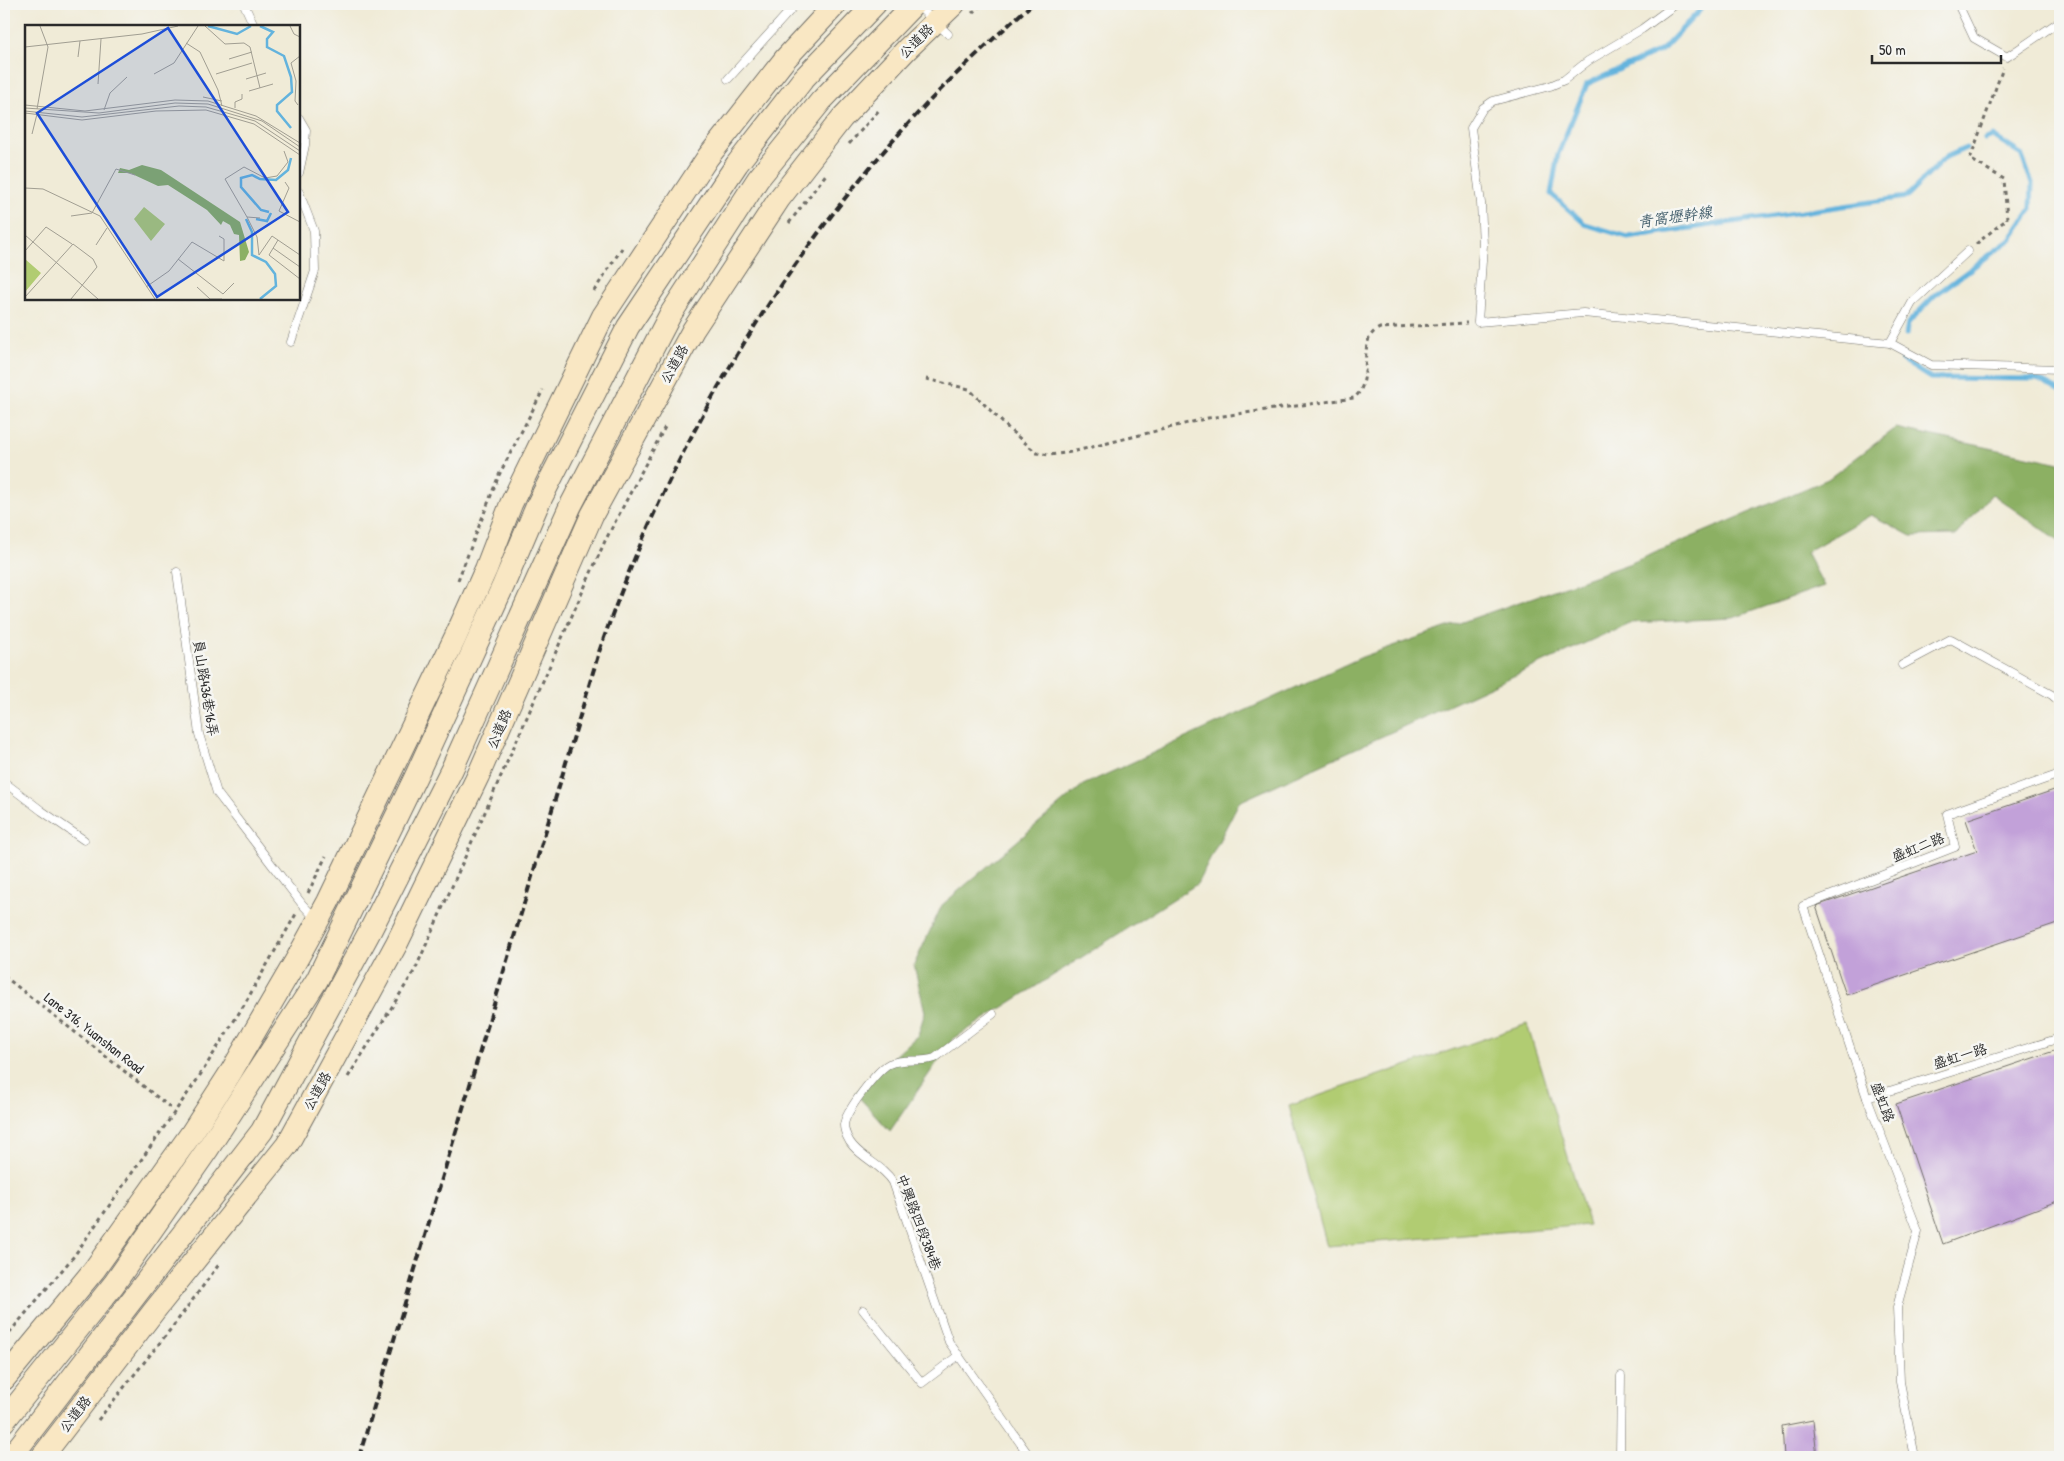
<svg xmlns="http://www.w3.org/2000/svg" width="2064" height="1461" font-family="'Patrick Hand','LXGW WenKai TC',sans-serif">
  <rect width="100%" height="100%" fill="#f6f6f2"/>
  <filter id="ink" filterUnits="userSpaceOnUse"><feTurbulence type="fractalNoise" baseFrequency=".02" numOctaves="2"/><feDisplacementMap in="SourceGraphic" scale="10" xChannelSelector="R" yChannelSelector="G"/><feConvolveMatrix kernelMatrix="1 2 1 2 8 2 1 2 1" color-interpolation-filters="sRGB"/></filter>
  <filter id="wash" filterUnits="userSpaceOnUse"><feTurbulence type="fractalNoise" baseFrequency=".0096" numOctaves="4" result="noise"/><feDisplacementMap in="SourceGraphic" scale="20" xChannelSelector="R" yChannelSelector="G"/><feGaussianBlur stdDeviation="1.12" result="paint"/><feColorMatrix in="noise" values="0 0 0 0 0 0 0 0 0 0 0 0 0 0 0 0 0 1.4 0 .05"/><feComposite in="paint" operator="in"/></filter>
  <g filter="url(#wash)">
    <rect width="100%" height="100%" fill="#f0ebd7"/>
    <polygon fill="#b1cc72" stroke="#6e7c4e" points="1527,1024 1589,1225 1327,1246 1289,1106"/>
    <polygon fill="#8cb064" stroke="#5c6e48" points="1896,428 2060,463 2060,542 1992,494 1956,535 1911,536 1871,515 1806,552 1824,586 1733,618 1629,623 1239,802 1197,884 953,1039 890,1131 855,1093 918,1035 925,1012 914,965 942,905 1083,785 1362,657 1631,563 1828,479"/>
    <g fill="none" stroke-linecap="round" stroke-linejoin="round">
      <g stroke="#63b3dd" stroke-width="5">
        <polyline points="1703,4 1700,10 1662,50 1587,84 1558,154 1551,194 1585,224 1628,237 1906,197 1946,157 1966,148"/>
        <polyline points="1906,334 1908,323 1934,296 2010,240 2031,209 2032,183 2021,154 1993,136 1985,139"/>
        <polyline points="1902,360 1930,378 2037,379 2060,391"/>
      </g>
    </g>
    <g id="blocks">
      <g fill="#c2a1d9">
        <polygon points="2060,788 2060,922 1846,995 1816,906 1977,851 1966,820"/>
        <polygon points="2060,1049 2060,1200 1943,1244 1896,1104"/>
        <polygon points="1813,1420 1817,1457 1784,1457 1782,1426"/>
      </g>
    </g>
  </g>
  <g filter="url(#ink)">
    <use href="#blocks" fill-opacity="0" stroke="#706e67" stroke-width="1"/>
    <g fill="none" stroke-linecap="round" stroke-linejoin="round">
      <g stroke="#706e67" stroke-width="9">
        <g id="lane">
          <polyline points="244,4 254,26"/>
          <polyline points="1676,4 1642,29 1588,61 1564,80 1550,86 1493,101 1483,108 1471,128 1481,203 1483,245 1478,322 1583,313 1890,343"/>
          <polyline points="1958,4 1974,38 2007,57 2060,21"/>
          <polyline points="917,5 948,34"/>
          <polyline points="728,79 796,4"/>
          <polyline points="299,118 306,130 305,145 299,173"/>
          <polyline points="1968,251 1912,303 1890,343 1931,365 2060,369"/>
          <polyline points="291,342 315,271 314,231 299,192"/>
          <polyline points="177,572 199,734 217,793 302,904 316,919"/>
          <polyline points="1902,665 1951,639 2052,695 2060,702"/>
          <polyline points="4,782 42,811 84,840"/>
          <path d="M993,1014L935,1058C920,1063 903,1058 889,1064C877,1070 845,1112 844,1125C844,1132 849,1142 853,1146C865,1160 883,1166 893,1182L949,1342L1030,1457"/>
          <polyline points="1867,1098 2060,1038"/>
          <polyline points="863,1310 922,1383 959,1355"/>
          <polyline points="1620,1457 1621,1376"/>
          <polyline points="1915,1457 1900,1382 1897,1307 1918,1231 1867,1098 1803,906 1955,847 1947,814 2060,774"/>
        </g>
      </g>
      <g stroke="#706e67" stroke-width="24">
        <g id="secondary">
          <polyline points="4,1379 94,1270 191,1134 231,1072 298,957 328,902 455,638 486,569 511,504 603,316 708,157 785,59 836,4"/>
          <polyline points="4,1421 114,1284 207,1150 317,980 416,776 503,586 537,506 628,327 737,164 804,78 875,4"/>
          <polyline points="11,1457 262,1131 370,931 452,769 570,507 670,315 758,179 821,101 914,4"/>
          <polyline points="42,1457 154,1311 287,1145 397,943 478,776 592,515 693,330 779,199 842,118 907,49 954,4"/>
        </g>
      </g>
      <g stroke="#706e67" stroke-width="3" stroke-dasharray="4 4" stroke-linecap="butt">
        <polyline points="972,13 982,4"/>
        <polyline points="849,144 880,109"/>
        <polyline points="789,223 827,173"/>
        <polyline points="1976,244 2007,219 2004,179 1970,159 2003,68"/>
        <polyline points="594,291 622,248"/>
        <path d="M926,379L969,389L1011,431L1037,453L1049,455L1072,452L1208,418L1354,398C1376,380 1354,339 1380,328L1467,323"/>
        <polyline points="458,580 499,475 543,390"/>
        <polyline points="308,893 326,856"/>
        <polyline points="4,976 171,1108"/>
        <polyline points="348,1077 415,970 605,541 666,425"/>
        <polyline points="4,1339 74,1256 197,1080 244,1005 296,914"/>
        <polyline points="98,1420 174,1325 220,1263"/>
      </g>
      <use href="#lane" stroke="#fff" stroke-width="8"/>
      <use href="#secondary" stroke="#f9e7c3" stroke-width="22"/>
      <path stroke="#2b2b2b" stroke-width="4" stroke-dasharray="8 4" stroke-linecap="butt" d="M359,1457L599,652C666,458 769,277 907,125C946,82 989,42 1032,4"/>
    </g>
  </g>
  <g text-anchor="middle" stroke-width="5" stroke-linejoin="round" paint-order="stroke">
    <g font-size="14" fill="#2b2b2b" stroke="#f6f6f2">
      <text transform="translate(916 41) rotate(-45)" y="5">公道路</text>
      <text transform="translate(674 364) rotate(-61)" y="5">公道路</text>
      <text transform="translate(206 688) rotate(81)" y="5">員山路436巷16弄</text>
      <text transform="translate(499 729) rotate(-67)" y="5">公道路</text>
      <text transform="translate(1918 847) rotate(-22)" y="5">盛虹二路</text>
      <text transform="translate(94 1033) rotate(38)" y="5">Lane 316, Yuanshan Road</text>
      <text transform="translate(1960 1056) rotate(-17)" y="5">盛虹一路</text>
      <text transform="translate(317 1091) rotate(-61)" y="5">公道路</text>
      <text transform="translate(1883 1102) rotate(70)" y="5">盛虹路</text>
      <text transform="translate(919 1222) rotate(69)" y="5">中興路四段384巷</text>
      <text transform="translate(75 1414) rotate(-53)" y="5">公道路</text>
    </g>
    <g font-size="15" font-style="italic" fill="#3f5b69" stroke="#f6f6f2">
      <text transform="translate(1675 217) rotate(-8)" y="5">青窩壢幹線</text>
    </g>
  </g>
  <g transform="translate(25 25)">
    <rect width="275" height="275" fill="#f0ebd7"/>
    <path d="M119,182L140,199L126,216L109,194ZM0,234L16,248L0,267Z" fill="#b1cc72"/>
    <path d="M117,140L136,145L215,197L224,227L220,235L215,236L214,210L209,209L205,200L198,196L196,200L182,185L143,160L133,161L105,148H93L95,143L104,145Z" fill="#8cb064"/>
    <path fill="none" stroke="#63b3dd" stroke-width="2.5" d="M183,1L212,9L226,1M235,1L248,7L242,14V22L259,31L266,52L267,67L252,80V86L266,103M244,187L236,185L216,162V153L227,150L235,154L251,155L263,145L266,133M221,194L227,207V230L241,237L250,249L251,261L235,274M231,194L242,196L246,188"/>
    <path fill="none" stroke="#a19e92" stroke-width="1" d="M180,1L200,19L219,18L225,22L235,63M265,1L269,9L275,12M161,18L175,27L193,65L197,81M0,22L117,9L153,1M53,32L55,16M204,34L227,27M129,49L149,38L173,1M191,49L227,38M221,54L241,48M73,59L76,14M224,66L248,59M178,72L197,76M0,80L60,86L150,75L183,76L231,91L275,118M273,80L270,76L271,56L266,38L275,31M0,83L74,88L150,78L183,79L237,96L275,122M210,83V77L217,74V69M12,84L23,22L15,1M79,85L85,68L102,52M0,86L57,92L154,81L181,82L230,96L275,126M0,88L57,95L131,86L181,85L229,99L275,130M7,109L12,89M260,157L264,163L254,186L275,197M0,163L18,164L75,191L130,274M46,191L67,188L91,144L110,150M222,192L200,154L219,142L240,153L252,151L263,137L259,126M235,193L222,192L232,212L234,230L247,211L275,230M0,210L73,274M253,215L244,230L275,254M71,220L82,203M248,223L275,242M0,226L21,202L47,219M153,234L198,269L209,258M121,262L144,246L167,217L199,236V214L194,211M172,262L185,274H197M0,272L48,219L68,234L72,242L46,274"/>
    <path fill="#1d4ed8" fill-opacity="0.15" stroke="#1d4ed8" stroke-width="2.5" d="M143,3L263,187L132,272L12,88Z"/>
    <rect width="275" height="275" fill="none" stroke="#2b2b2b" stroke-width="2.5"/>
  </g>
  <rect width="2064" height="1461" fill="none" stroke="#f6f6f2" stroke-width="20"/>
  <path d="M1872 55v8h129v-8" fill="none" stroke="#2b2b2b" stroke-width="2.5"/>
  <text x="1879" y="55" font-size="15" fill="#2b2b2b" stroke="#f6f6f2" stroke-width="4" paint-order="stroke">50 m</text>
</svg>
